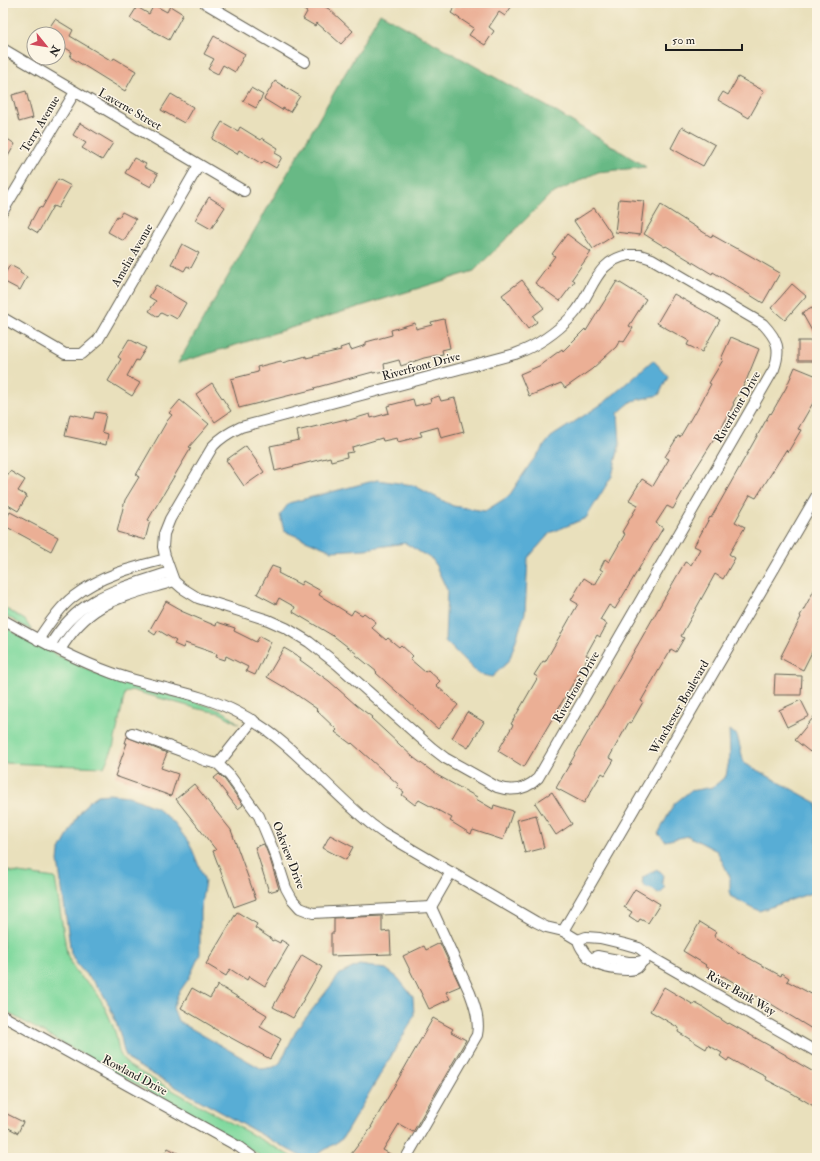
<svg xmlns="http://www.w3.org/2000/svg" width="820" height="1161" font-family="'IM FELL Double Pica',serif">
  <rect width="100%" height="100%" fill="#fcf5e5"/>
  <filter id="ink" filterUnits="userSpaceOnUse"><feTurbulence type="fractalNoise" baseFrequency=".025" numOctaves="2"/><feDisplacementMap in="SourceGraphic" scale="8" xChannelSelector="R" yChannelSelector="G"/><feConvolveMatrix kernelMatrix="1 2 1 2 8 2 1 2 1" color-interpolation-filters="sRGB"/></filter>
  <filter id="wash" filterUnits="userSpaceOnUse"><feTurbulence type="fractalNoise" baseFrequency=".012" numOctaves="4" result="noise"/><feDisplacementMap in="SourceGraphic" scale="16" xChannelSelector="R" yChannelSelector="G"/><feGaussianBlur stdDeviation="0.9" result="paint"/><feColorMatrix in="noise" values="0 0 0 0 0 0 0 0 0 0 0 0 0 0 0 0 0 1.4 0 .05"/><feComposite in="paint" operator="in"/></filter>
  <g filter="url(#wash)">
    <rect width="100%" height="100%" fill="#e9e0bc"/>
    <g fill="#80d99e" stroke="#4e7a5d">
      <polygon points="3,607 25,620 32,631 3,614"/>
      <polygon points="3,626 40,647 97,674 212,707 226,713 239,724 220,713 199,709 131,690 125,693 113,748 104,767 5,763 3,766"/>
      <path d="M3,867L11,872L55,878L67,954C71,964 76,973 84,980C89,985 94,988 98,995C105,1007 112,1022 116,1035C119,1051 117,1053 129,1066L294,1158H263L241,1143L3,1010Z"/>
    </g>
    <polygon fill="#68b985" stroke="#426a50" points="380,13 548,107 646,167 598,172 550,195 474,271 178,363"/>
    <g fill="#59add5" stroke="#3a6478">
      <polygon points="653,360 668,376 659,395 632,401 618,413 620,443 612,476 586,518 550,533 528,558 525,613 509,661 492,677 478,674 445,641 447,590 433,560 405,543 365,549 332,551 284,531 280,515 289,503 377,480 413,485 453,506 485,511 509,496 530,464 551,437 605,402"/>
      <polygon points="729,730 737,735 744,763 817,803 817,891 759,911 730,896 730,877 717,851 688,836 665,841 658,834 674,804 690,791 713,787 726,776 730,755"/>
      <path d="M109,794L129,796L157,808L174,823L190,844L205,881L200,911V954L189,978L178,994L173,1008L178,1021L262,1069L274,1067L280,1063L297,1029L340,974L359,965L386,969L398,978L413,997L414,1015L409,1026L342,1139L315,1156L306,1157L298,1155L131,1062C121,1051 124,1047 120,1034C116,1020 110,1006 103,994C94,978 79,973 71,953L58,861L59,852L78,816L88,802L98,795Z"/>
      <polygon points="656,870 661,872 663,874 662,882 665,889 661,893 658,894 652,889 646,888 642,884 643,877"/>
    </g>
    <g id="blocks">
      <g fill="#ebaf95">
        <polygon points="292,3 318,3 329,9 353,31 341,44 317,23 315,26 303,19 307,12"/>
        <polygon points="462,3 514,3 505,16 499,12 489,27 494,31 485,45 469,35 474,28 451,13 456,5 460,7"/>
        <polygon points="154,5 167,12 170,6 183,14 169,40 130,18 137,7 149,14"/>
        <polygon points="55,19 73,30 70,36 112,61 114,58 136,71 125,91 70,57 72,52 58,43 58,34 45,34"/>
        <polygon points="214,36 245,54 235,72 223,65 218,74 208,69 214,59 204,54"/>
        <polygon points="738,77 764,91 749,118 718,100 723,92 728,95"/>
        <polygon points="275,81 300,96 290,112 283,108 282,110 264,99"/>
        <polygon points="251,88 263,95 256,108 243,101"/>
        <polygon points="26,91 33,118 19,122 12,95"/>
        <polygon points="171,94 193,107 184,123 161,110"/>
        <polygon points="222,122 238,131 240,127 261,140 262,138 278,148 275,153 282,157 276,168 264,161 262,164 239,150 237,154 212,139"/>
        <polygon points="80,123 113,143 102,160 82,148 86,143 73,135"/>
        <polygon points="682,127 715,145 703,166 671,148"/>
        <polygon points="3,136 15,144 3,165"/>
        <polygon points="134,158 146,164 144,167 158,174 151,187 125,173"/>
        <polygon points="58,179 71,186 58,208 53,206 38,233 28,227 39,207 42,208"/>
        <polygon points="209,197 225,207 211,229 195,220"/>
        <polygon points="619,199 644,201 640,235 615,232"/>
        <polygon points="661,205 711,237 712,235 737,249 737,248 780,273 763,303 713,272 712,274 666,246 665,247 644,234"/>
        <polygon points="594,208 613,236 593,249 574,221"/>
        <polygon points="122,212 136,219 124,241 108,232 117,216 119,217"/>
        <polygon points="567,234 591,252 572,279 575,281 560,301 535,283 555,256 552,254"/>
        <polygon points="182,244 199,253 191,268 187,266 184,271 171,264"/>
        <polygon points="10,265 21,271 20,273 27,277 20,290 3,281 3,277"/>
        <polygon points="522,280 544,308 533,316 537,322 528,329 502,295"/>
        <polygon points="617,281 646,299 629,326 633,328 624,342 620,340 616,347 592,369 565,388 561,383 529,396 520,374 539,366 562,349 563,351 585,329 586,331"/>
        <polygon points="792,284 806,296 785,320 771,308"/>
        <polygon points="156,285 186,303 177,319 168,314 167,316 161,313 158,317 149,311 156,301 149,297"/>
        <polygon points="674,294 720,320 702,352 687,345 689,341 657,323"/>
        <polygon points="812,308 814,312 817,310 817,340 802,313"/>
        <polygon points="444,319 450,348 442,350 443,354 424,358 401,366 399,360 384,364 385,371 373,373 373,372 314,388 315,389 239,408 231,379 258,372 257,367 281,361 282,363 306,356 306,358 341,350 340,348 349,345 351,350 366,345 366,342 392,335 391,330 415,323 416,329 432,325 431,322"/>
        <polygon points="731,337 759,349 746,381 733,403 734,404 723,425 693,473 673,509 667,506 656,523 663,528 615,609 609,605 600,620 607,624 600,637 597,635 586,655 589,656 524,767 498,751 513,725 511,724 538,677 534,675 543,661 545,662 578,604 571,600 584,578 595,585 603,571 600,569 605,559 609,562 625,534 622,532 638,505 629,500 642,479 653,486 669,459 665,457 678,436 680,437 694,413 695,414 711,384 709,383 723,360 721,359"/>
        <polygon points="129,339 146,348 138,361 136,360 127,376 140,383 132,396 108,381 121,359 118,357"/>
        <rect x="798" y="341" width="19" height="20"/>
        <polygon points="795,367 817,376 817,396 798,429 801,430 788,452 786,450 756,498 750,495 735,522 745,527 729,554 735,558 723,579 715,574 681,636 684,638 676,652 671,649 641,701 643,702 631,723 629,722 609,758 614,760 605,775 602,773 584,803 556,788 685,562 691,565 700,549 694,546 710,517 711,518 770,413 771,414 786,388"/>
        <polygon points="212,383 231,411 215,422 196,394"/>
        <polygon points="439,396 441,401 455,398 464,432 441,438 438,427 420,432 422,436 398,442 397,438 383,441 382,438 352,447 353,452 346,453 347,457 331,461 330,457 275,471 270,446 299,440 297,431 346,419 346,421 370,414 371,418 389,413 387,406 413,399 415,406 431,402 430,399"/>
        <polygon points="180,400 209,424 189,447 191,448 148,520 150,521 145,540 117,532 125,500 139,477 136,475 167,421 172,415 169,413"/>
        <polygon points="95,412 106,414 102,432 108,434 106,445 65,436 70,414 93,419"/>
        <polygon points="246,446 264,472 244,486 226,460"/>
        <polygon points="10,471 25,480 18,491 27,496 18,511 3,502 3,482"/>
        <polygon points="10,512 58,537 51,551 3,525"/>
        <polygon points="272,566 280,569 278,573 301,585 303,581 321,591 319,595 351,615 354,610 362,615 364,613 376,622 372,628 386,640 388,638 399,647 401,645 413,656 410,659 425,672 428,670 440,681 436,685 458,705 438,729 376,673 377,672 356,655 357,654 335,637 293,612 295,607 279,598 276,604 257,594"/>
        <polygon points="817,585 817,642 803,670 780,658 801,617 800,616"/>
        <polygon points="166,601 182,610 181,611 216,626 217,622 235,628 234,631 256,642 260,636 271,642 255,675 246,671 248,667 226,656 225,660 216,657 217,654 185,643 183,648 174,644 176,641 158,630 155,635 149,631"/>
        <polygon points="284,648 301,658 300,660 329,681 356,705 372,717 371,718 414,758 437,775 477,797 476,799 493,809 494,805 513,811 503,840 473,830 471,834 450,821 452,818 419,800 415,805 402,795 404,792 397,787 399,785 352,743 351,744 335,732 337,730 316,710 317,709 284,686 284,687 267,677"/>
        <polygon points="775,675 802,676 801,695 774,695"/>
        <polygon points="801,700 809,716 787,727 779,710"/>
        <polygon points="467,712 484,722 468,748 452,738"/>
        <polygon points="817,713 817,744 810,752 795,740"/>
        <polygon points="127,737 167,753 161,768 178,774 171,796 115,776 127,743 125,743"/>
        <polygon points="219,774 225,780 243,805 238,809 214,778"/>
        <polygon points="194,784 231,830 256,899 234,907 213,851 216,850 176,799"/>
        <polygon points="552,792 572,824 556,835 535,803"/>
        <polygon points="536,815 544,848 525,853 517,820"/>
        <polygon points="330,835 353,847 346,860 323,848"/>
        <polygon points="264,844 270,859 279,889 269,892 255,847"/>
        <polygon points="635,889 660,904 648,923 640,919 638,922 629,916 632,912 624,907"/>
        <polygon points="237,912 257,924 255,928 270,938 272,941 274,940 280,943 281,940 289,945 265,986 249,976 247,980 230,969 226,976 206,964"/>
        <polygon points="382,916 382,932 390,931 391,954 331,956 331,933 334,933 334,918"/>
        <polygon points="700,922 716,932 714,936 738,952 781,976 782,973 789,978 787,981 817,997 817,1032 763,999 762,1000 745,990 745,989 723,976 723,977 705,966 706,965 683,951"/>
        <polygon points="440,943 460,986 446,992 450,999 429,1009 403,956 424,946 426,950"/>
        <polygon points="302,955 322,967 293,1018 273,1007"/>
        <polygon points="218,985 267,1015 260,1027 281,1039 270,1059 213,1028 213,1027 181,1008 192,988 210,998"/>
        <polygon points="664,987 694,1005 695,1003 704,1008 728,1024 729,1023 786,1055 786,1056 817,1074 817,1108 790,1092 765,1079 766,1077 749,1068 749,1070 729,1058 727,1061 720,1056 722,1053 708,1045 706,1049 678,1032 679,1028 650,1011"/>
        <polygon points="433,1018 453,1029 451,1032 466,1040 413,1132 399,1124 383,1150 397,1158 348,1158 372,1127 371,1127"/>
        <polygon points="3,1112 23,1122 18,1133 3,1125"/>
        <polygon points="168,1148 187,1158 162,1158"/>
      </g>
    </g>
  </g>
  <g filter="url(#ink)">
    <use href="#blocks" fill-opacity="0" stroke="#646154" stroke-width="1"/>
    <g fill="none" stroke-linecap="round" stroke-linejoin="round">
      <g stroke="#646154" stroke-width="12">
        <g id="street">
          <polyline points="205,3 305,62"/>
          <polyline points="3,49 244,191"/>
          <polyline points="3,211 75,92"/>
          <path d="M629,255H640L652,259L763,324C778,340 781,349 774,369L538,778C526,790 512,792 497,787L445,758L432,748L337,664L309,642L286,628L268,620L198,598L182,588L174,581L165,556L163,547L164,534L170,519L213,446C221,437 230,432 241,427L515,354C537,346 557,332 573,315C594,292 594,261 629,255Z"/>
          <polyline points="3,318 65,354 82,354 98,340 199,165"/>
          <path d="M3,620C38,640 74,659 112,673C153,688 200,692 239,713C290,739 326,788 371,824L382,832L536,922L546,927L563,931L578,940C580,948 588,959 597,964C604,968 630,973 637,968C639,966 641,963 643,961"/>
          <path d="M38,640C47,626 60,607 73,597C99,576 134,567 166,559"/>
          <path d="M50,646C78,596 120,589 170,572"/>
          <path d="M60,650C90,600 123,597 174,581"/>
          <polyline points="132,733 184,752 206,761 218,764 230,776 259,816 276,857 286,888 292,899 300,908 313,913 431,907"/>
          <polyline points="218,764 253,720"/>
          <polyline points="431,907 451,872"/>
          <polyline points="563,931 817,495"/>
          <polyline points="578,940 586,937 600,938 625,944 639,948 651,957 817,1052"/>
          <polyline points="591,959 597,956 628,962 637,962 645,960"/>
          <polyline points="3,1016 239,1147 254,1158"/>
          <path d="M406,1158L477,1035C480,1021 475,1006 470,993L431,907"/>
        </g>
      </g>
      <use href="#street" stroke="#fff" stroke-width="10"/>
    </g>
  </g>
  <g text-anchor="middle" stroke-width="3" stroke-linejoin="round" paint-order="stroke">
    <g font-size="12" fill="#1c1c1c" stroke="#fcf5e5">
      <text transform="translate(130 109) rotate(30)" y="4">Laverne Street</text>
      <text transform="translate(40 124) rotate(-59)" y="4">Terry Avenue</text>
      <text transform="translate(132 255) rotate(-60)" y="4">Amelia Avenue</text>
      <text transform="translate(421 366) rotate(-15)" y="4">Riverfront Drive</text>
      <text transform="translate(737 407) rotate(-60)" y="4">Riverfront Drive</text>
      <text transform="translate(576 687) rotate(-60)" y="4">Riverfront Drive</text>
      <text transform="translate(679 707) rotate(-60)" y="4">Winchester Boulevard</text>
      <text transform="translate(289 855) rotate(69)" y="4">Oakview Drive</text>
      <text transform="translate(741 993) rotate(30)" y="4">River Bank Way</text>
      <text transform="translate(135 1075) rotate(28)" y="4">Rowland Drive</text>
    </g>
  </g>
  <rect width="820" height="1161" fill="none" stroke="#fcf5e5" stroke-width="16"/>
  <g transform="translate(46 46) rotate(120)"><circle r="19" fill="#fcf5e5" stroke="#a29e95"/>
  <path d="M0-3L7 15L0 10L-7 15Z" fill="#d1495b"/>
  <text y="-6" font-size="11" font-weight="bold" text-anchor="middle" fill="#1c1c1c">N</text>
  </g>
  <path d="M666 44v6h76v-6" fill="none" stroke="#1c1c1c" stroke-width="2"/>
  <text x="672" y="44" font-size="12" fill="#1c1c1c" stroke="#fcf5e5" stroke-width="3" paint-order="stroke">50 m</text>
</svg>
